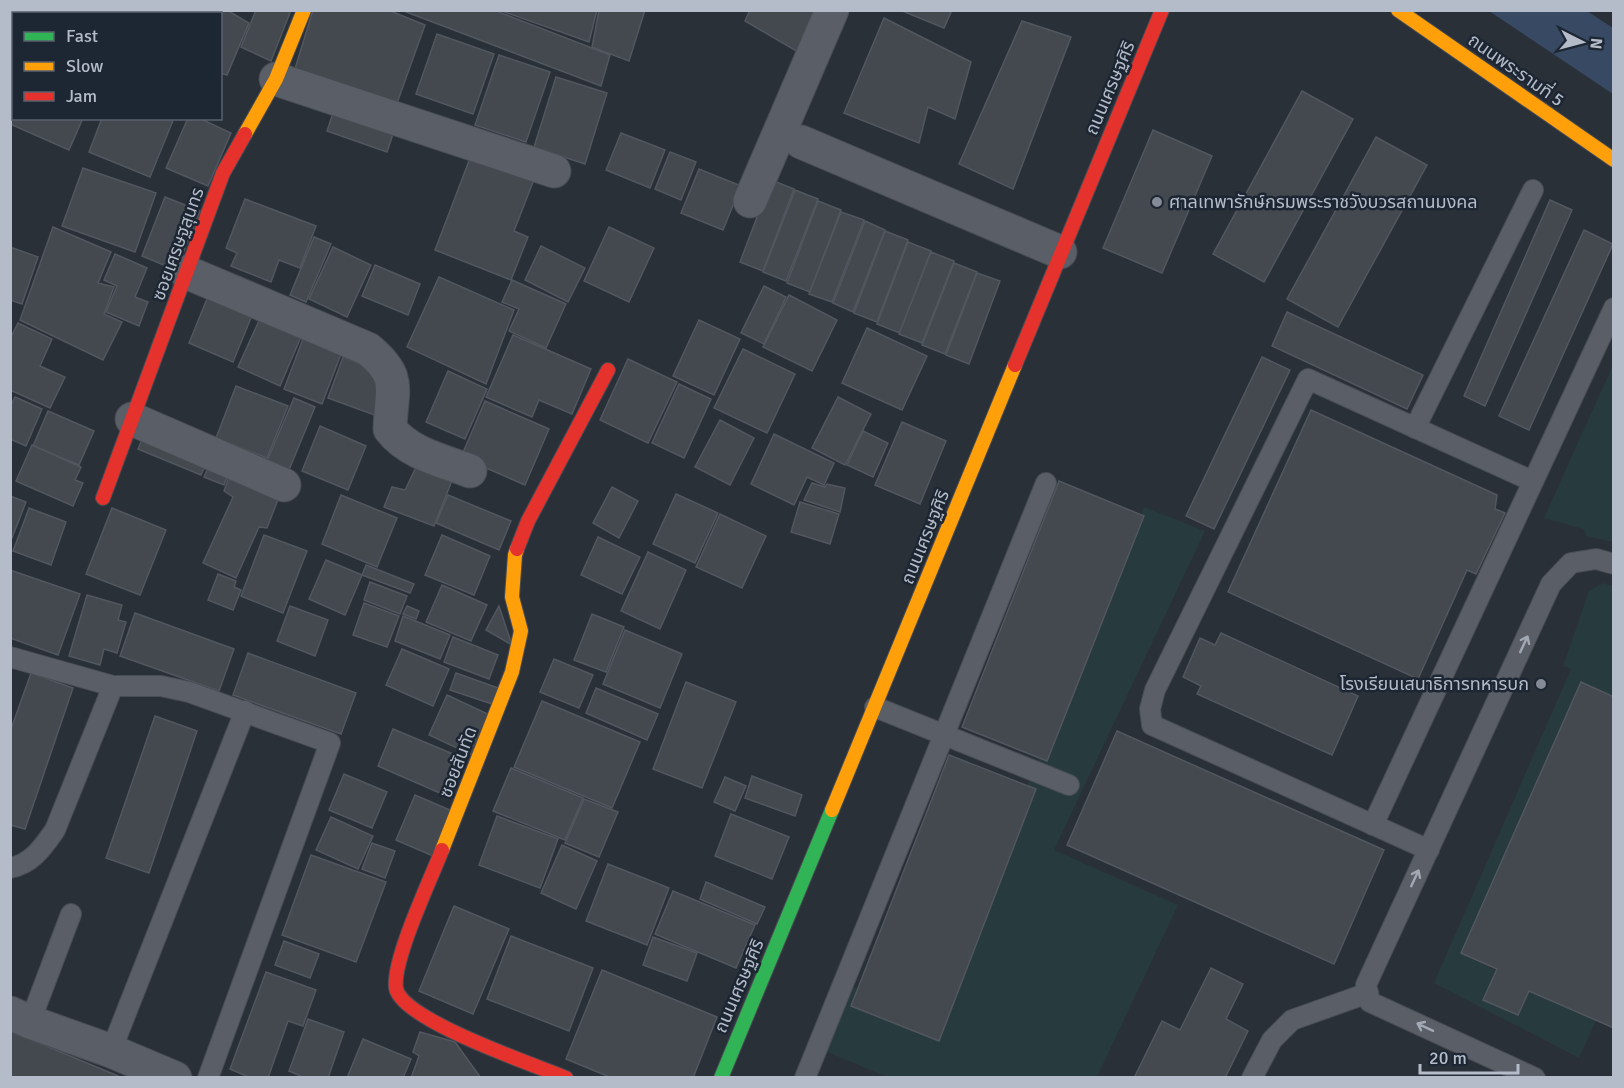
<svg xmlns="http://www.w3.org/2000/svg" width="1624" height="1088" font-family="Signika,'Noto Sans Thai',sans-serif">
  <rect width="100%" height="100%" fill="#2a3038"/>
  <g fill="#273a3e">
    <polygon points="1613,365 1613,542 1587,536 1583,529 1544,518"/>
    <polygon points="1144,507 1205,531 1054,850 1178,905 1097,1077 887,1077 825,1051 851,986 931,1016"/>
    <polygon points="1603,583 1613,586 1613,697 1581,682 1461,953 1596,1021 1579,1058 1434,983 1571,669 1563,666 1589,591"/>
  </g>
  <polygon fill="#384963" points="1489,11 1587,11 1613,28 1613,94"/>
  <g fill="#444950" stroke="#52575f" stroke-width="1.5">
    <polygon points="91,10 145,10 143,14 90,14"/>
    <polygon points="169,10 227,10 249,23 227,75 220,73 220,14 168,14"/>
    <polygon points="256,10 291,10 271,61 241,47"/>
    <polygon points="313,10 388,10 425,25 396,106 294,72"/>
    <polygon points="401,10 494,10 610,55 601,86"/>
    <polygon points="499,10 597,10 589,42"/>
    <polygon points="599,10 645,10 629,61 592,47"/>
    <polygon points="750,10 819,10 798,52 745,21"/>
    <polygon points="900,10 952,10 944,28"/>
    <polygon points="884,18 971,62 955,119 928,107 919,143 844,113"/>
    <polygon points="1022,21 1071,37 1013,189 959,164"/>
    <polygon points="437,34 494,54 473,114 416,94"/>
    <polygon points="499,55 550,72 526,142 475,125"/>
    <polygon points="556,77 607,93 585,164 534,147"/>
    <polygon points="1302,91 1353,119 1264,282 1213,254"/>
    <polygon points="14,92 14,118 83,118 69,150 10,124 10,98"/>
    <polygon points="336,104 396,125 387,152 327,131"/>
    <polygon points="102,118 174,118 150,177 89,152"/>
    <polygon points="188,118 199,118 231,133 208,186 166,168"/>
    <polygon points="1153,130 1212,156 1162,273 1103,248"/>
    <polygon points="621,133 665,150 650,188 606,170"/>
    <polygon points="1376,137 1427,165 1338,327 1287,299"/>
    <polygon points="670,152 696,162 681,200 655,189"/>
    <polygon points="472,153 535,177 514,231 528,237 511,280 435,250"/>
    <polygon points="83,168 156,193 135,252 62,226"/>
    <polygon points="699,169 741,186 723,230 681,213"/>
    <polygon points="771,180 794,189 763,271 740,262"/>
    <polygon points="795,190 818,199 786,281 763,272"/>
    <polygon points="165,197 200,211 176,270 142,256"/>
    <polygon points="245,199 316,226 300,268 279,260 271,282 231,266 237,253 226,248"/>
    <polygon points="1550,200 1572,210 1485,406 1464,396"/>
    <polygon points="818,201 841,210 810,292 787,283"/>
    <polygon points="841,212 864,220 832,302 809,294"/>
    <polygon points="865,221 885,230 853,312 833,303"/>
    <polygon points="53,227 111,252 98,283 114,287 104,314 122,322 103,360 20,320"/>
    <polygon points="609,227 654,248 629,302 584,281"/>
    <polygon points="1584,230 1613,244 1529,430 1499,416"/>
    <polygon points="885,231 908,240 877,322 854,313"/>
    <polygon points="314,237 331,244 306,302 290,295"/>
    <polygon points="908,242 931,251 900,333 877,324"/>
    <polygon points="541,246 585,268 568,302 525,280"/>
    <polygon points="10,247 38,257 22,304 10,300"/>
    <polygon points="333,247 371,265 347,317 309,299"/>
    <polygon points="931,252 954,261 922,343 899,334"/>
    <polygon points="115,254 147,268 135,297 148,302 139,326 106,312 117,286 104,280"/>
    <polygon points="954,263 977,272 945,354 922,345"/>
    <polygon points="375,265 420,284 408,315 362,296"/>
    <polygon points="977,273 1000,281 969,364 946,355"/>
    <polygon points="439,277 514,310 486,384 407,347"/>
    <polygon points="512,280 566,304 546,348 509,331 519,309 502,302"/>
    <polygon points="764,286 786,297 764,344 741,333"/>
    <polygon points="211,289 255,308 233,362 189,343"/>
    <polygon points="789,295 837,320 812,371 763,347"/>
    <polygon points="263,312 304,330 280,386 238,367"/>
    <polygon points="1287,312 1423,375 1407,409 1272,346"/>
    <polygon points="699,320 740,339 714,395 673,376"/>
    <polygon points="18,323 52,339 40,366 65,377 50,408 10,390 10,339"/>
    <polygon points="867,328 927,356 902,410 842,383"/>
    <polygon points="306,331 344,346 322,404 284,389"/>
    <polygon points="513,335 591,369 572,414 539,400 532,417 486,397"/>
    <polygon points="743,349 795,374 767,433 714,408"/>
    <polygon points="343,357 387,374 380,417 328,398"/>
    <polygon points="1262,357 1290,370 1214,529 1186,516"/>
    <polygon points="628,359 677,382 648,443 600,420"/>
    <polygon points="448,371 487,389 465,439 426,422"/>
    <polygon points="679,384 711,399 684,458 652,443"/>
    <polygon points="236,386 288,406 267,458 216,438"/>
    <polygon points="15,397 42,409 26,446 10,439 10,407"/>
    <polygon points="838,397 871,414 845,465 812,448"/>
    <polygon points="294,398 315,407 289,470 267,461"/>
    <polygon points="485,401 549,429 525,485 461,457"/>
    <polygon points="1311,410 1497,495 1495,509 1505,513 1476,574 1467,570 1418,679 1228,592"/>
    <polygon points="48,411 94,431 79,465 33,446"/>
    <polygon points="720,420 754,438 730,485 695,467"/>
    <polygon points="902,422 946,441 920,504 875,485"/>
    <polygon points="320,426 366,446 348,490 302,471"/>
    <polygon points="146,430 209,456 201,475 138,449"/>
    <polygon points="863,431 888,443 873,477 847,465"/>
    <polygon points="774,434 834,463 824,485 807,477 794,505 751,484"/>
    <polygon points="32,445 81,467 75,480 83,483 73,506 16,481"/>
    <polygon points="213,456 232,464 224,485 204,477"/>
    <polygon points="420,459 455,473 434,526 384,507 392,487 405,490"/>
    <polygon points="232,469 279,497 267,528 259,527 236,578 203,563 233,497 224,491"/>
    <polygon points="1059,481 1144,516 1047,761 962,727"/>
    <polygon points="812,483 825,487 827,484 845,488 840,512 804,500"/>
    <polygon points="612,487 638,501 619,538 593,523"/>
    <polygon points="676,494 718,513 695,563 653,544"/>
    <polygon points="341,495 397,518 377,567 322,544"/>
    <polygon points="448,495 511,521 499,550 436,523"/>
    <polygon points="10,496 26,502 12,538 10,538"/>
    <polygon points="800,502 839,514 830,544 791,532"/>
    <polygon points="29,508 66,522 51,565 13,551"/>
    <polygon points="112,508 166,530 140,595 86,574"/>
    <polygon points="720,514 766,536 742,588 696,567"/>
    <polygon points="264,535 307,551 283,613 241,596"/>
    <polygon points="442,535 490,556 474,595 425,575"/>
    <polygon points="598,537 640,557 622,594 581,575"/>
    <polygon points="648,552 686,570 660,629 621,611"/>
    <polygon points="326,560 362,575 345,615 309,599"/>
    <polygon points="366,565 414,584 410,593 362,575"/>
    <polygon points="10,570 80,594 58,655 10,638"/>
    <polygon points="218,574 236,581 234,587 241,590 233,610 208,600"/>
    <polygon points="370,582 407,596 400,614 364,600"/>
    <polygon points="442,585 487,605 471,641 426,622"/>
    <polygon points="87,595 122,605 118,620 126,622 117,653 104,649 100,665 69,656"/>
    <polygon points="364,603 399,616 387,647 353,635"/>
    <polygon points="290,606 328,620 315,656 277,641"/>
    <polygon points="407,606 419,611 416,619 403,614"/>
    <polygon points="499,606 512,645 486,630"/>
    <polygon points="135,613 234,649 219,691 120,656"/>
    <polygon points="592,614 624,627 606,672 574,660"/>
    <polygon points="403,616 450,635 440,659 395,641"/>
    <polygon points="625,630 682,654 660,708 603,684"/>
    <polygon points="1221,633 1358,696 1332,755 1197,694 1201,686 1183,677 1200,638 1215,645"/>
    <polygon points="453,637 498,655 489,679 444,662"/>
    <polygon points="402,649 449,669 433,706 386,685"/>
    <polygon points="248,653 356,693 341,734 233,695"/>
    <polygon points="554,659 593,675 579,708 540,692"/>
    <polygon points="31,673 73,688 25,829 10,825 10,732"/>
    <polygon points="456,673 498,688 492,704 450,690"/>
    <polygon points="686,682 736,702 702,788 653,769"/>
    <polygon points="1581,682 1614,697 1614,1028 1529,991 1518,1015 1483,1000 1497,969 1461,953"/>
    <polygon points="596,688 658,714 647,740 586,713"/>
    <polygon points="447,695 490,715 472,755 429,735"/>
    <polygon points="542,701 640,742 612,808 514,767"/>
    <polygon points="155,716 197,731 149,873 106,858"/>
    <polygon points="393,729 465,759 449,797 378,766"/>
    <polygon points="1117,731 1384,850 1334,964 1067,845"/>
    <polygon points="949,755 1036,789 939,1041 851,1006"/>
    <polygon points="511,768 583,798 565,840 493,811"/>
    <polygon points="344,774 387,792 372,828 329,810"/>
    <polygon points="752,776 802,795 795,816 745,798"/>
    <polygon points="725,777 746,786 735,811 714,802"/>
    <polygon points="415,795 452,811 433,856 396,840"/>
    <polygon points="584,799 618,812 599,857 565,843"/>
    <polygon points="731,814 789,837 772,879 715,856"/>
    <polygon points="497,816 558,839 540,888 479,865"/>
    <polygon points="331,817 373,836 358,869 316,850"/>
    <polygon points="372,843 395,851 385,878 362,869"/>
    <polygon points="562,845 597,861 576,909 541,893"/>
    <polygon points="311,855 386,882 356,962 282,935"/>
    <polygon points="608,864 669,888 647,945 586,921"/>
    <polygon points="706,882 765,907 757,924 700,899"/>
    <polygon points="673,891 755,925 736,968 655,934"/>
    <polygon points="454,906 509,929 473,1014 419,991"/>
    <polygon points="511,936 593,968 569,1031 487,999"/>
    <polygon points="653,937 697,953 687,981 643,965"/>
    <polygon points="284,941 319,954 310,978 275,965"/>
    <polygon points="1211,968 1243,984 1226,1019 1248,1031 1225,1078 1134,1078 1162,1021 1180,1030"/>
    <polygon points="602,970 717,1017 693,1078 612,1078 566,1059"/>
    <polygon points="266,972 316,990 303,1026 288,1021 268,1078 251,1078 230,1069"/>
    <polygon points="308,1019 344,1032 328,1078 305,1078 289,1071"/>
    <polygon points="10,1031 123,1078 10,1078"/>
    <polygon points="420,1032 455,1042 481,1078 411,1078 419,1056 413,1052"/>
    <polygon points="363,1039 411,1059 403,1078 347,1078"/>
  </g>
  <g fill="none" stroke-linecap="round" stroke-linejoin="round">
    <g stroke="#484c53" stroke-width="22">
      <g id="lane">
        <polyline points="1415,428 1533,190"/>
        <polyline points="10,657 113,686 161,686 189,692 330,743 208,1078"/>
        <polyline points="875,707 1069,785"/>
        <polyline points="1373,825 1614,308"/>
        <polyline points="1429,850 1152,725 1150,709 1155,690 1308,379 1532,481"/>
        <path d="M10,868C32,864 43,847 55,830L113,686"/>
        <polyline points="30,1022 71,914"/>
        <polyline points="111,1051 245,711"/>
        <polyline points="805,1078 1046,483"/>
        <polyline points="1252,1078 1272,1040 1292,1020 1368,993"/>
        <polyline points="1535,1078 1370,1002 1366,985 1551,584 1571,563 1596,559 1614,564"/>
      </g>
    </g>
    <g stroke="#484c53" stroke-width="35">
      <g id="street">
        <polyline points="276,79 554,171"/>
        <polyline points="801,142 1060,252"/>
        <polyline points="750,201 832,10"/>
        <path d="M186,272L368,349C403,378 391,389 390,429C408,453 443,461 470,471"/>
        <polyline points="132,419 284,485"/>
        <polyline points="10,1013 30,1022 111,1051 175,1078"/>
      </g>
    </g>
    <g stroke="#484c53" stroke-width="16">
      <polyline id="fast" points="721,1078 832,810"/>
    </g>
    <g stroke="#484c53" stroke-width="16">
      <g id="slow">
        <polyline points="1398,10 1614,160"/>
        <polyline points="245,134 276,79 304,10"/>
        <polyline points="832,810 1015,365"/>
        <polyline points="442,850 512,672 521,631 512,597 515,555 517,549"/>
      </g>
    </g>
    <g stroke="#484c53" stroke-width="16">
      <g id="jam">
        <polyline points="1015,365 1162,10"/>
        <polyline points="103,498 223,173 245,134"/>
        <polyline points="517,549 528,521 608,370"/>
        <path d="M442,850C431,879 392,960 396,988C401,1020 535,1065 566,1078"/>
      </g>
    </g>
    <use href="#lane" stroke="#5a5e66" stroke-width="20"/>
    <use href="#street" stroke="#5a5e66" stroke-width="33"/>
    <use href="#fast" stroke="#30b455" stroke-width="14"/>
    <use href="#slow" stroke="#ff9f0a" stroke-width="14"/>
    <use href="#jam" stroke="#e5322d" stroke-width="14"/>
  </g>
  <defs><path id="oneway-shaft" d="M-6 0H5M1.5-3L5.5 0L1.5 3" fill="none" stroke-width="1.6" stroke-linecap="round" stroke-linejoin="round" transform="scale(1.5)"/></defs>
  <g stroke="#a2a9b5">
    <use href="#oneway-shaft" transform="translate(1524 644) rotate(-65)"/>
    <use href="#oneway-shaft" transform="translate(1415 878) rotate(-65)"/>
    <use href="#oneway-shaft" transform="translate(1425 1027) rotate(-155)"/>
  </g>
  <g fill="#848b96" stroke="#1d2633" stroke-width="2">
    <circle cx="1157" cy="202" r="6"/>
    <circle cx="1541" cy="684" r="6"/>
  </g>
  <g text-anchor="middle" stroke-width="5" stroke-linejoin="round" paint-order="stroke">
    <g font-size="18" fill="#b4bcc9" stroke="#1d2633">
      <text transform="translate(1516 70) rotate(35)" y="6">ถนนพระรามที่ 5</text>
      <text transform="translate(1110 88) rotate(-67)" y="6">ถนนเศรษฐศิริ</text>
      <text transform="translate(178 244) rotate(-70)" y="6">ซอยเศรษฐสุนทร</text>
      <text transform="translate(925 537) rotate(-68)" y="6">ถนนเศรษฐศิริ</text>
      <text transform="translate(458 762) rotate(-69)" y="6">ซอยสันทัด</text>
      <text transform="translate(739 986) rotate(-67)" y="6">ถนนเศรษฐศิริ</text>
    </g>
    <g font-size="18" fill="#b4bcc9" stroke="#1d2633" text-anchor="start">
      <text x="1169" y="208">ศาลเทพารักษ์กรมพระราชวังบวรสถานมงคล</text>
      <text x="1529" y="690" text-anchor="end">โรงเรียนเสนาธิการทหารบก</text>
    </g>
  </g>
  <rect width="1624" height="1088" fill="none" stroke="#b4bcc9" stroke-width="24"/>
  <rect x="12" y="12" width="210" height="108" fill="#1d2633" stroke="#59626f" stroke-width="1.5"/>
  <rect x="24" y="32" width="30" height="9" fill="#30b455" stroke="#59626f" stroke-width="1.5"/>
  <text x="66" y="42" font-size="18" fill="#b4bcc9">Fast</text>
  <rect x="24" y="62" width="30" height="9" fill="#ff9f0a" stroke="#59626f" stroke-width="1.5"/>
  <text x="66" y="72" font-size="18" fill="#b4bcc9">Slow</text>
  <rect x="24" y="92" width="30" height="9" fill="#e5322d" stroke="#59626f" stroke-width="1.5"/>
  <text x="66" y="102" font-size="18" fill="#b4bcc9">Jam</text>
  <g transform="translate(1582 42) rotate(96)" stroke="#1d2633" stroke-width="4.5" paint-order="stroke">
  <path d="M0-4.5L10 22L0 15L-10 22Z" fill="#b4bcc9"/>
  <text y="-9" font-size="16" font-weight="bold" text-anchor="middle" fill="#b4bcc9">N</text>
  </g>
  <path d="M1420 1064v9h98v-9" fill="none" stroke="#b4bcc9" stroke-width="3"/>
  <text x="1429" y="1064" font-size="18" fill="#b4bcc9" stroke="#1d2633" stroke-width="4.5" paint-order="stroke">20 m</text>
</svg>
